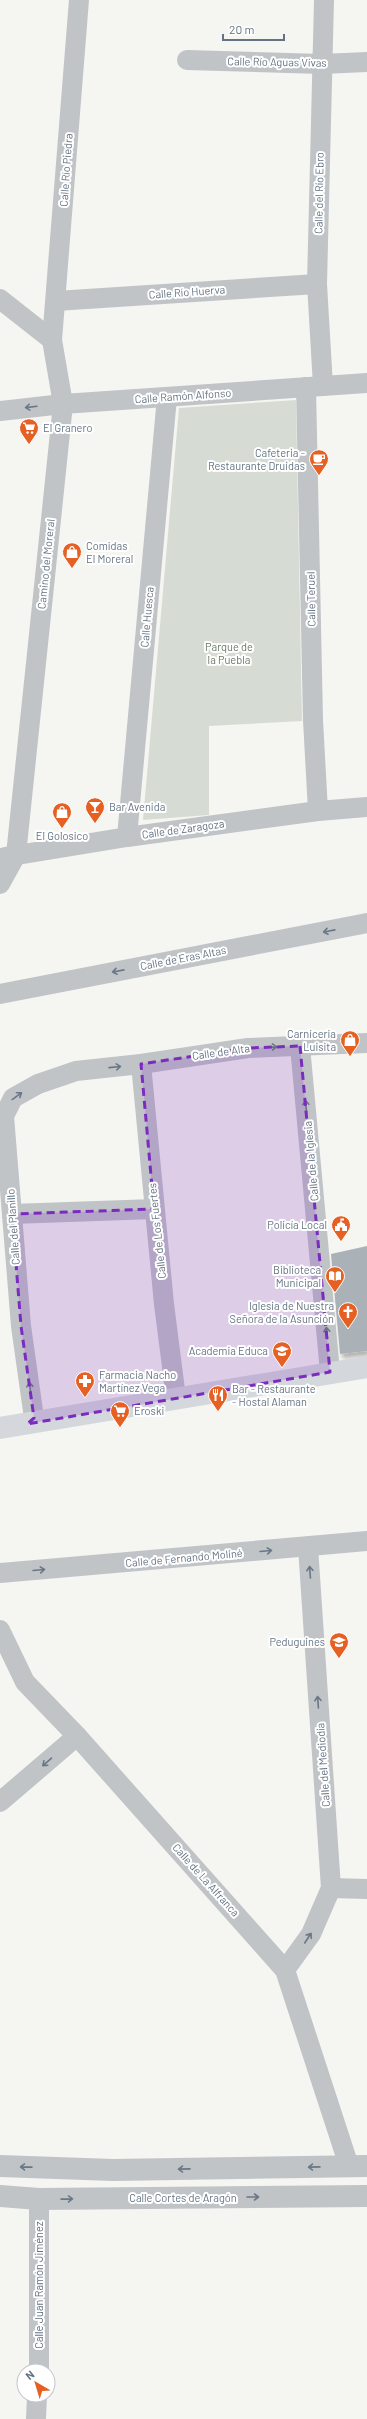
<svg xmlns="http://www.w3.org/2000/svg" width="367" height="2419" font-family="Barlow,sans-serif">
  <defs>
    <filter id="shadow"><feDropShadow dx="2.5" dy="4.5" stdDeviation="2" flood-color="#0004"/></filter>
  </defs>
  <rect width="100%" height="100%" fill="#f5f5f2"/>
  <polygon fill="#d6dcd3" points="296,400 302,721 209,726 209,815 143,820 179,408"/>
  <polygon fill="#aab1b7" filter="url(#shadow)" points="367,1246 367,1351 340,1354 331,1254"/>
  <g fill="none" stroke-linecap="round" stroke-linejoin="round">
    <g stroke="#c0c4c7" stroke-width="20">
      <polyline points="187,60 322,64 367,62"/>
      <polyline points="0,299 52,340 63,404 16,855 0,884"/>
      <polyline points="56,301 317,284"/>
      <polyline points="52,340 79,0"/>
      <polyline points="323,386 317,284 324,0"/>
      <polyline points="306,387 313,720 318,811"/>
      <polyline points="0,411 63,404 367,383"/>
      <polyline points="127,837 167,397"/>
      <polyline points="5,857 127,837 318,811 367,807"/>
      <polyline points="0,994 367,923"/>
      <polyline points="300,1046 330,1372"/>
      <polyline points="141,1064 164,1304 176,1398"/>
      <polyline points="12,1214 154,1209"/>
      <polyline points="27,1424 34,1418 21,1326 4,1116 13,1098 38,1084 76,1071 141,1064 248,1048 367,1043"/>
      <polyline points="0,1573 367,1541"/>
      <polyline points="0,1630 25,1682 77,1736 285,1970 349,2166"/>
      <polyline points="0,1802 77,1736"/>
      <polyline points="331,1888 367,1889"/>
      <polyline points="285,1970 311,1934 331,1888 308,1547"/>
      <polyline points="39,2371 39,2199"/>
      <polyline points="36,2419 37,2395"/>
    </g>
    <g stroke="#c0c4c7" stroke-width="22">
      <polyline points="0,2166 113,2170 367,2166"/>
      <polyline points="0,2196 39,2199 367,2196"/>
    </g>
    <polyline stroke="#d4d8dc" stroke-width="22" points="0,1428 367,1367"/>
  </g>
  <defs><path id="oneway-shaft" d="M-6 0H5M1.5-3L5.5 0L1.5 3" fill="none" stroke-width="1.6" stroke-linecap="round" stroke-linejoin="round"/></defs>
  <g stroke="#697786">
    <use href="#oneway-shaft" transform="translate(31 407) rotate(173)"/>
    <use href="#oneway-shaft" transform="translate(329 931) rotate(169)"/>
    <use href="#oneway-shaft" transform="translate(118 971) rotate(169)"/>
    <use href="#oneway-shaft" transform="translate(271 1047) rotate(-2)"/>
    <use href="#oneway-shaft" transform="translate(115 1067) rotate(-6)"/>
    <use href="#oneway-shaft" transform="translate(17 1096) rotate(-36)"/>
    <use href="#oneway-shaft" transform="translate(306 1106) rotate(-95)"/>
    <use href="#oneway-shaft" transform="translate(327 1333) rotate(-95)"/>
    <use href="#oneway-shaft" transform="translate(30 1388) rotate(-98)"/>
    <use href="#oneway-shaft" transform="translate(266 1551) rotate(-5)"/>
    <use href="#oneway-shaft" transform="translate(39 1570) rotate(-5)"/>
    <use href="#oneway-shaft" transform="translate(310 1572) rotate(-94)"/>
    <use href="#oneway-shaft" transform="translate(318 1702) rotate(-94)"/>
    <use href="#oneway-shaft" transform="translate(47 1762) rotate(139)"/>
    <use href="#oneway-shaft" transform="translate(308 1938) rotate(-57)"/>
    <use href="#oneway-shaft" transform="translate(26 2167) rotate(-179)"/>
    <use href="#oneway-shaft" transform="translate(314 2167) rotate(179)"/>
    <use href="#oneway-shaft" transform="translate(184 2169) rotate(179)"/>
    <use href="#oneway-shaft" transform="translate(253 2197)"/>
    <use href="#oneway-shaft" transform="translate(67 2199) rotate(-1)"/>
  </g>
  <path fill="#7b2cbf" fill-opacity="0.2" stroke="#7b2cbf" stroke-width="3" stroke-dasharray="8 5" stroke-linejoin="round" d="M300,1046L330,1372L27,1424L34,1418L21,1326L12,1214L154,1209L141,1064L248,1048Z"/>
  <defs>
    <g id="supermarket-pin" transform="scale(1)"><path d="M0 17L-7.5 6A9.5 9.5 0 1 1 7.5 6Z" fill="#e56022" stroke="#fff"/><path d="M-6-5.5h2.5l.6 2H6L4.5 2H-2.5L-4.4-4H-6ZM-1.5 3.2a1.3 1.3 0 1 0 .1 0ZM3 3.2a1.3 1.3 0 1 0 .1 0Z" fill="#fff"/></g>
    <g id="cafe-pin" transform="scale(1)"><path d="M0 17L-7.5 6A9.5 9.5 0 1 1 7.5 6Z" fill="#e56022" stroke="#fff"/><path d="M-5.5-4.5H6V0H3Q3 3.5 0 3.5H-2.5Q-5.5 3.5-5.5 0ZM3-3.2v2h1.7v-2ZM-6 4.5H4V6H-6Z" fill="#fff"/></g>
    <g id="shop-pin" transform="scale(1)"><path d="M0 17L-7.5 6A9.5 9.5 0 1 1 7.5 6Z" fill="#e56022" stroke="#fff"/><path d="M-5-2.5h2.3a2.7 3.5 0 0 1 5.4 0H5L5.5 6h-11ZM-1.5-2.5h3a1.5 2.3 0 0 0-3 0Z" fill="#fff"/></g>
    <g id="bar-pin" transform="scale(1)"><path d="M0 17L-7.5 6A9.5 9.5 0 1 1 7.5 6Z" fill="#e56022" stroke="#fff"/><path d="M-6-5H6L.8 .8V4.5H3.5V6h-7V4.5H-.8V.8Z" fill="#fff"/></g>
    <g id="civic-pin" transform="scale(1)"><path d="M0 17L-7.5 6A9.5 9.5 0 1 1 7.5 6Z" fill="#e56022" stroke="#fff"/><path d="M-.6-6.5H3V-4.5H.6V-3L4-1V1h2V6H-6V1h2V-1L-.6-3ZM-1.2 2.5V6h2.4V2.5Z" fill="#fff"/></g>
    <g id="library-pin" transform="scale(1)"><path d="M0 17L-7.5 6A9.5 9.5 0 1 1 7.5 6Z" fill="#e56022" stroke="#fff"/><path d="M-6-4Q-3-5.5-.7-3.5V5Q-3 3-6 4ZM6-4Q3-5.5 .7-3.5V5Q3 3 6 4Z" fill="#fff"/></g>
    <g id="church-pin" transform="scale(1)"><path d="M0 17L-7.5 6A9.5 9.5 0 1 1 7.5 6Z" fill="#e56022" stroke="#fff"/><path d="M-1.2-6h2.4v3.5h3.3v2.4h-3.3V6h-2.4V-.1h-3.3v-2.4h3.3Z" fill="#fff"/></g>
    <g id="school-pin" transform="scale(1)"><path d="M0 17L-7.5 6A9.5 9.5 0 1 1 7.5 6Z" fill="#e56022" stroke="#fff"/><path d="M0-5L7-2L0 1L-7-2ZM-4 1L0 2.5L4 1V4Q0 6-4 4Z" fill="#fff"/></g>
    <g id="pharmacy-pin" transform="scale(1)"><path d="M0 17L-7.5 6A9.5 9.5 0 1 1 7.5 6Z" fill="#e56022" stroke="#fff"/><path d="M-2-6h4v4h4v4h-4v4h-4v-4h-4v-4h4Z" fill="#fff"/></g>
    <g id="restaurant-pin" transform="scale(1)"><path d="M0 17L-7.5 6A9.5 9.5 0 1 1 7.5 6Z" fill="#e56022" stroke="#fff"/><path d="M-5-6h1v4h1v-4h1v4h1v-4h1v5L-1.5 .5V6h-2V.5L-5-1ZM5-6V6H3V1.5H1.5Q1.5-4 5-6Z" fill="#fff"/></g>
  </defs>
  <g fill-rule="evenodd">
    <use href="#supermarket-pin" x="29" y="428"/>
    <use href="#cafe-pin" x="319" y="459"/>
    <use href="#shop-pin" x="72" y="552"/>
    <use href="#bar-pin" x="95" y="807"/>
    <use href="#shop-pin" x="62" y="812"/>
    <use href="#shop-pin" x="350" y="1040"/>
    <use href="#civic-pin" x="341" y="1225"/>
    <use href="#library-pin" x="335" y="1276"/>
    <use href="#church-pin" x="348" y="1312"/>
    <use href="#school-pin" x="282" y="1351"/>
    <use href="#pharmacy-pin" x="85" y="1381"/>
    <use href="#restaurant-pin" x="218" y="1395"/>
    <use href="#supermarket-pin" x="120" y="1411"/>
    <use href="#school-pin" x="339" y="1642"/>
  </g>
  <g text-anchor="middle" stroke-width="4" stroke-linejoin="round" paint-order="stroke">
    <g font-size="11" fill="#647383" stroke="#fff">
      <text transform="translate(277 62) rotate(1)" y="4">Calle Río Aguas Vivas</text>
      <text transform="translate(66 170) rotate(-86)" y="4">Calle Río Piedra</text>
      <text transform="translate(319 193) rotate(-89)" y="4">Calle del Río Ebro</text>
      <text transform="translate(187 292) rotate(-4)" y="4">Calle Río Huerva</text>
      <text transform="translate(183 396) rotate(-4)" y="4">Calle Ramón Alfonso</text>
      <text transform="translate(46 564) rotate(-84)" y="4">Camino del Moreral</text>
      <text transform="translate(311 599) rotate(-91)" y="4">Calle Teruel</text>
      <text transform="translate(147 617) rotate(-85)" y="4">Calle Huesca</text>
      <text transform="translate(183 829) rotate(-8)" y="4">Calle de Zaragoza</text>
      <text transform="translate(183 958) rotate(-11)" y="4">Calle de Eras Altas</text>
      <text transform="translate(221 1052) rotate(-8)" y="4">Calle de Alta</text>
      <text transform="translate(311 1161) rotate(-95)" y="4">Calle de la Iglesia</text>
      <text transform="translate(13 1227) rotate(-94)" y="4">Calle del Planillo</text>
      <text transform="translate(157 1231) rotate(-96)" y="4">Calle de Los Fuertes</text>
      <text transform="translate(184 1558) rotate(-5)" y="4">Calle de Fernando Moliné</text>
      <text transform="translate(323 1765) rotate(-94)" y="4">Calle del Mediodía</text>
      <text transform="translate(206 1880) rotate(48)" y="4">Calle de La Alfranca</text>
      <text x="183" y="2202">Calle Cortes de Aragón</text>
      <text transform="translate(39 2285) rotate(-90)" y="4">Calle Juan Ramón Jiménez</text>
    </g>
    <g font-size="11" fill="#647383" stroke="#fff" text-anchor="end">
      <text x="43" y="432" text-anchor="start">El Granero</text>
      <text x="305" y="457">Cafeteria -<tspan x="305" dy="13">Restaurante Druidas</tspan></text>
      <text x="86" y="550" text-anchor="start">Comidas<tspan x="86" dy="13">El Moreral</tspan></text>
      <text x="109" y="811" text-anchor="start">Bar Avenida</text>
      <text x="62" y="840" text-anchor="middle">El Golosico</text>
      <text x="336" y="1038">Carniceria<tspan x="336" dy="13">Luisita</tspan></text>
      <text x="327" y="1229">Policía Local</text>
      <text x="321" y="1274">Biblioteca<tspan x="321" dy="13">Municipal</tspan></text>
      <text x="334" y="1310">Iglesia de Nuestra<tspan x="334" dy="13">Señora de la Asunción</tspan></text>
      <text x="268" y="1355">Academia Educa</text>
      <text x="99" y="1379" text-anchor="start">Farmacia Nacho<tspan x="99" dy="13">Martínez Vega</tspan></text>
      <text x="232" y="1393" text-anchor="start">Bar - Restaurante<tspan x="232" dy="13">- Hostal Alaman</tspan></text>
      <text x="134" y="1415" text-anchor="start">Eroski</text>
      <text x="325" y="1646">Peduguines</text>
    </g>
    <g font-size="11" fill="#667a63" stroke="#fff">
      <text x="229" y="651">Parque de<tspan x="229" dy="13">la Puebla</tspan></text>
    </g>
  </g>
  <g transform="translate(36 2383) rotate(322)"><circle r="19" fill="#ffffff" stroke="#c1c7cd"/>
  <path d="M0-3L7 15L0 10L-7 15Z" fill="#e56022"/>
  <text y="-6" font-size="11" font-weight="bold" text-anchor="middle" fill="#647383">N</text>
  </g>
  <path d="M223 34v6h61v-6" fill="none" stroke="#647383" stroke-width="2"/>
  <text x="229" y="34" font-size="12" fill="#647383" stroke="#ffffff" stroke-width="3" paint-order="stroke">20 m</text>
</svg>
